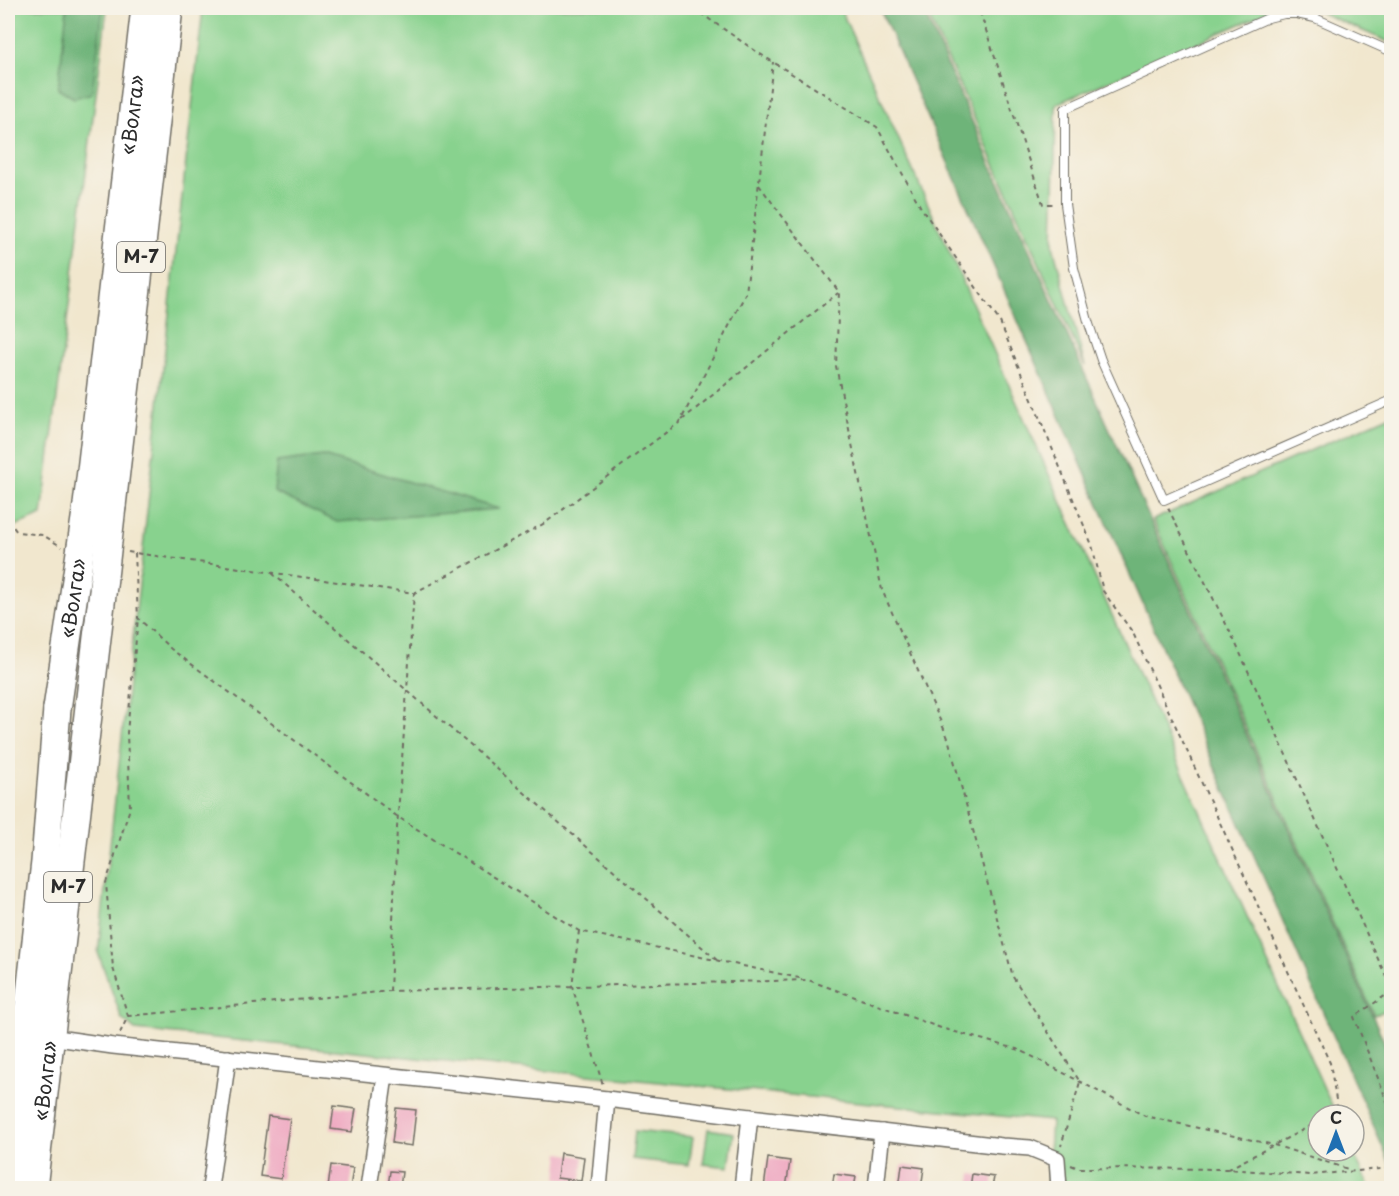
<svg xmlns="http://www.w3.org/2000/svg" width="1399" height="1196" font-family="'Playpen Sans',sans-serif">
  <rect width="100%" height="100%" fill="#f7f3e8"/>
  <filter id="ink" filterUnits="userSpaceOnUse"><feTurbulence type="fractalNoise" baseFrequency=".0167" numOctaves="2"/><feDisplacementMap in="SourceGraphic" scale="12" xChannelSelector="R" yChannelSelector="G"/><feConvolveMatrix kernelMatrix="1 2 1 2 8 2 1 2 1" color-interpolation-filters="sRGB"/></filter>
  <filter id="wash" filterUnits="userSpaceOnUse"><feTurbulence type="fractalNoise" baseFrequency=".008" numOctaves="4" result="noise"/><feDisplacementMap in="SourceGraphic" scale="24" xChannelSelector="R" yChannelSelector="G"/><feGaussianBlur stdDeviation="1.35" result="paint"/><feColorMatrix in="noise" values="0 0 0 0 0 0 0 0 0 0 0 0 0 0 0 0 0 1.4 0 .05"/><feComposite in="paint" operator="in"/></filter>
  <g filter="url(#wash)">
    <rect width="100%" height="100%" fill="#f1e7ce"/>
    <g fill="#88d28e" stroke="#5a7e5c" stroke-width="1.5">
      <polygon points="8,8 107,8 42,515 8,529"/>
      <polygon points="203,8 840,8 1336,1115 1318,1115 1318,1151 1352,1151 1370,1188 1047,1188 1051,1121 135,1030 122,1019 98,953"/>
      <polygon points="925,8 1277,8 1056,104 1053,246 1085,366"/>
      <polygon points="1310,8 1391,8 1391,43"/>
      <polygon points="1391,415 1392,1008 1374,1015 1153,520"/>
      <polygon points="708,1129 734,1133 729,1167 703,1164"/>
      <polygon points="635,1131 693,1137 689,1165 632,1159"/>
    </g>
    <g fill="#6eb479" stroke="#4c7052" stroke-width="1.5">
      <polygon points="67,8 103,8 92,93 74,98 58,89"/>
      <polygon points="881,11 924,12 993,169 1391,1057 1391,1166"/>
      <polygon points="323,456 499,509 337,522 274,492 277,462"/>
    </g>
    <g id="blocks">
      <g fill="#efaac2">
        <polygon points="334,1106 356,1109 352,1132 331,1129"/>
        <polygon points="396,1108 416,1110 412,1146 392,1143"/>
        <polygon points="268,1116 290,1119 281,1179 260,1176"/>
        <polygon points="560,1153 584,1157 581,1181 557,1178"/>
        <polygon points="768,1158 790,1161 786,1188 764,1188"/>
        <polygon points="331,1165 353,1168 350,1188 328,1188"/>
        <polygon points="902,1165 924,1168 921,1188 899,1188"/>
        <polygon points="390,1171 402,1172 400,1188 388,1188"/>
        <polygon points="834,1174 856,1177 854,1188 832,1188"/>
        <polygon points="972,1174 994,1177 992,1188 970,1188"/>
      </g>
    </g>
  </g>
  <g filter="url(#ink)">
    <use href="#blocks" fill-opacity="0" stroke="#706d64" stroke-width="1.5"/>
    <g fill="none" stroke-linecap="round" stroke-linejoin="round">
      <g stroke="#706d64" stroke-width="10">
        <polyline id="lane" points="1392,52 1315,18 1297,14 1284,14 1268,18 1065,109 1065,204 1074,268 1088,321 1101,360 1164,500 1392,400"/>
      </g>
      <g stroke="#706d64" stroke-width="18">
        <g id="street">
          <polyline points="50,1037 113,1046 607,1099 750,1117 1002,1146 1030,1148 1057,1159 1059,1188"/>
          <polyline points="210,1188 228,1058"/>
          <polyline points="369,1188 385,1076"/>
          <polyline points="599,1188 607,1099"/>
          <polyline points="742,1188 750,1117"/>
          <polyline points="876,1188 882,1132"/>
        </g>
      </g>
      <g stroke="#706d64" stroke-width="30">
        <g id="highway">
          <path id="s1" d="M87,505L145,8"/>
          <polyline points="112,506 169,8"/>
          <polyline points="8,1188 45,862 57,709"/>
          <path id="s2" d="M33,1188L103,586"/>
        </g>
      </g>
      <g stroke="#706d64" stroke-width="2" stroke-dasharray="4.5 4.5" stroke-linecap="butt">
        <polyline points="693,8 757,52 877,127 920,206 1000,322 1092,545 1103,591 1133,633 1330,1063 1338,1112 1332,1115"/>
        <polyline points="980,12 1043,204 1054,204"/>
        <polyline points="759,185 839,292 836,366 882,590 948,738 1013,977 1080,1082 1061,1146"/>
        <polyline points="682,420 838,293"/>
        <polyline points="1168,508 1235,642 1392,990"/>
        <polyline points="8,520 17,532 43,535 62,547"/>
        <polyline points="128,552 414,593 545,523 680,422 746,293 773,62"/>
        <polyline points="135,553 138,618 171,649 398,817 579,931 804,979"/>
        <polyline points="272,573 718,961"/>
        <polyline points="579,931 572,986 603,1085"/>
        <polyline points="390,991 397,828 414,593"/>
        <polyline points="1392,991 1354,1017 1392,1114"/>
        <polyline points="128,1016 113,968 106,883 130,808 127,733 138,618"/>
        <polyline points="120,1033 128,1016 390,991 808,980 941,1028 1020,1050 1145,1116 1274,1145 1351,1170"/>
        <polyline points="1071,1165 1078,1168 1228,1169 1310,1175 1392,1168"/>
        <polyline points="1228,1169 1318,1122"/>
      </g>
      <use href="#lane" stroke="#fff" stroke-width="8"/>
      <use href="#street" stroke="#fff" stroke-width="15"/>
      <use href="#highway" stroke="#fff" stroke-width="27"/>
      <g stroke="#706d64" stroke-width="30" stroke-linecap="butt">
        <g id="highway-bridge">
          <polyline points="103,586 112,506"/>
          <path id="s3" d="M57,709L87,505"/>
        </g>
      </g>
      <use href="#highway-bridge" stroke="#fff" stroke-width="27"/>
    </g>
  </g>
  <g text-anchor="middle" stroke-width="4.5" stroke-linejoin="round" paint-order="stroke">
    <g fill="#f7f3e8" stroke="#686764" stroke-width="1.5">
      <rect x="117" y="242" width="48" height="30" rx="4.5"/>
      <rect x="44" y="872" width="48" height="30" rx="4.5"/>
    </g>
    <g font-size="18" font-weight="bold" fill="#2b2b2b">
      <text x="141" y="263">М-7</text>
      <text x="68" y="893">М-7</text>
    </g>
    <g font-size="20" fill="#2b2b2b" stroke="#f7f3e8">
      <text dy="7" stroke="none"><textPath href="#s1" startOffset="393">«Волга»</textPath></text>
      <text dy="7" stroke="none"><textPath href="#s3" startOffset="112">«Волга»</textPath></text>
      <text dy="7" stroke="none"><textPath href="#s2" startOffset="108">«Волга»</textPath></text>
    </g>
  </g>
  <rect width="1399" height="1196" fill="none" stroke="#f7f3e8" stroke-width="30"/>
  <g transform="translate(1336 1133)"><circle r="28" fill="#f7f3e8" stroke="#a5a39c" stroke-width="1.5"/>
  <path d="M0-4.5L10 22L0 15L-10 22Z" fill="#1f6fb2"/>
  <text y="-9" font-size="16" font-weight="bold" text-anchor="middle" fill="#2b2b2b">С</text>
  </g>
</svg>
